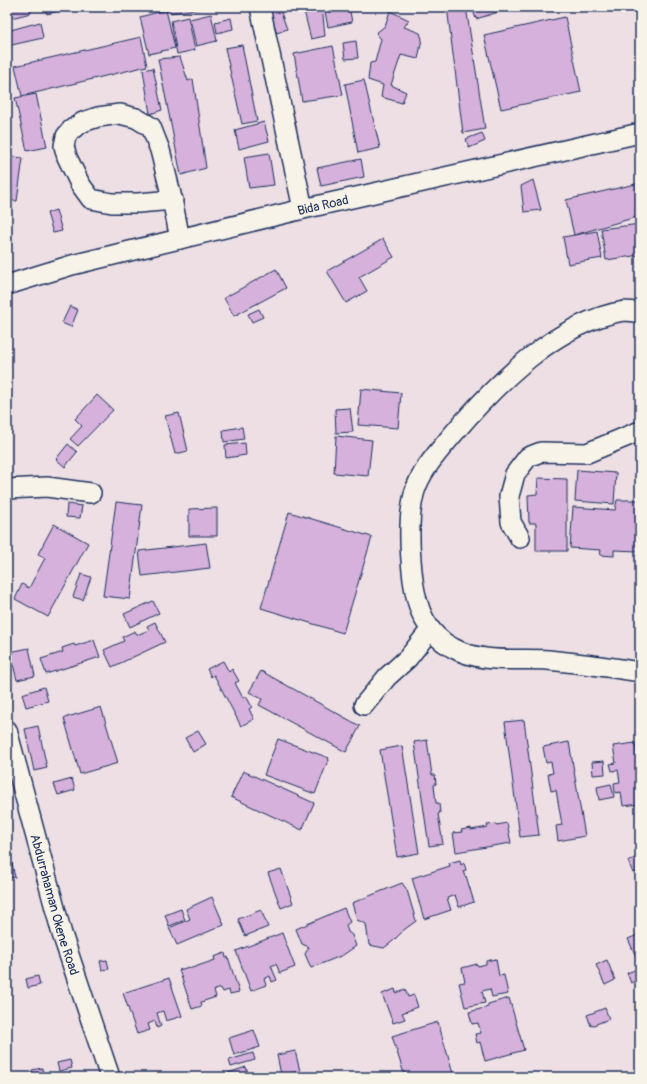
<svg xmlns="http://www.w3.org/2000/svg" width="647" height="1084" font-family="Pangolin,sans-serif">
  <rect width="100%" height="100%" fill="#eddfe4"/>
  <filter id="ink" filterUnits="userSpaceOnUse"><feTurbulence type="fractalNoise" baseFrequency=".025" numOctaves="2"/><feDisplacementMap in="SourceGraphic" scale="8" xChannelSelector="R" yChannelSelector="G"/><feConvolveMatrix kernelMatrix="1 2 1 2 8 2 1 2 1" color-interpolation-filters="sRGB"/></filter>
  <g filter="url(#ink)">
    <g fill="#d5b1db" stroke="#1b2f5e">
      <polygon points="7,7 29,7 31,13 7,19"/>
      <polygon points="44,7 75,7 47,14"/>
      <polygon points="169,7 205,7 205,8 170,13"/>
      <polygon points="268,7 279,7 287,29 277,33"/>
      <polygon points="303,7 322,7 325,36 311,39"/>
      <polygon points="324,7 349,7 352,22 328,27"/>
      <polygon points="447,7 466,7 485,129 463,133"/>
      <polygon points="472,7 508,7 508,9 476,19"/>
      <polygon points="166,10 175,48 149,54 140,17"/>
      <polygon points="390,11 409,20 404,27 420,33 422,39 418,59 401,55 391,85 406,92 402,103 381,97 383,85 368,80 370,63 375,62 381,39 376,33 385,26"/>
      <polygon points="211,14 217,41 196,46 190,19"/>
      <polygon points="188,17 195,50 177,54 171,21"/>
      <polygon points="565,17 581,92 501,109 484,35"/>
      <polygon points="231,18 233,29 217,33 215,22"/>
      <polygon points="40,22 43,38 7,46 7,31"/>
      <polygon points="141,37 147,66 22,96 15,66"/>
      <polygon points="356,41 358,58 345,59 343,43"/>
      <polygon points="242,45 257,121 242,124 225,48"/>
      <polygon points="333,46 343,95 302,101 294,54"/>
      <polygon points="180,57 188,81 193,79 206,168 181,175 158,59"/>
      <polygon points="153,68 162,110 150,114 143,70"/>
      <polygon points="364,80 380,148 358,153 345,84"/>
      <polygon points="36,94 47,147 27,151 15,98"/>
      <polygon points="264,122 269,141 239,149 235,130"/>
      <polygon points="482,133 485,141 469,148 466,139"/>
      <polygon points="269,153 274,185 249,188 244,157"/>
      <polygon points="7,156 23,158 17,201 7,200"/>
      <polygon points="361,159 364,177 321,186 317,168"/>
      <polygon points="533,180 541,210 524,212 521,186"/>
      <polygon points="640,183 640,216 574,235 566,200"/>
      <polygon points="56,210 62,231 53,233 47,213"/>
      <polygon points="640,224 640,255 606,260 601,229"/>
      <polygon points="597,231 602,258 568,264 563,237"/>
      <polygon points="383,239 394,257 359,277 367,291 346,303 327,271"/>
      <polygon points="276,269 286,288 234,316 224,298"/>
      <polygon points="70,306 78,310 71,327 62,323"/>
      <polygon points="259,309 263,317 252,322 248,314"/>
      <polygon points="361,389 401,393 398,428 358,425"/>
      <polygon points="97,395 113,410 78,446 70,439 82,426 75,419"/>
      <polygon points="350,408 353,432 336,433 335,409"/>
      <polygon points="179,413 188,451 175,454 165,416"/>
      <polygon points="242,427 244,439 224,442 223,430"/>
      <polygon points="336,436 372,440 368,476 334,473"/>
      <polygon points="245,443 246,455 226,458 225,445"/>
      <polygon points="68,444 77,452 65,467 56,459"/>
      <polygon points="577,470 616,473 614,504 575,501"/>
      <polygon points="538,478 567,479 567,551 536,551 536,523 529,523 528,495 537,494"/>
      <polygon points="617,500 640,500 640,557 638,557 638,551 614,550 614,556 600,555 601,550 570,548 573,507 615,510"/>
      <polygon points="116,502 142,505 130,599 103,596"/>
      <polygon points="67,504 82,506 80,518 66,517"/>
      <polygon points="217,508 217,536 189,536 189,509"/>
      <polygon points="289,512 372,537 343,633 261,608"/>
      <polygon points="54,524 88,543 48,617 15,599 22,584 29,588 45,558 38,554"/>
      <polygon points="206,543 210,568 142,576 139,551"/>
      <polygon points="81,574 91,577 83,600 73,597"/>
      <polygon points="153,601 159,613 130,627 124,614"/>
      <polygon points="155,622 165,642 112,667 104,650 124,641 122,637 135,631 137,635 149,630 147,626"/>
      <polygon points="8,624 11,638 7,639 7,625"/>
      <polygon points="94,640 100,657 46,674 41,659 63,652 62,648 74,644 75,646"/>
      <polygon points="29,648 35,676 17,680 10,652"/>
      <polygon points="223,661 229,672 232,669 239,681 235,683 243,698 246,696 252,707 249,709 254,719 241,726 214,675 211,677 207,669"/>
      <polygon points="261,671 360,726 346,752 259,705 262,699 249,692"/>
      <polygon points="44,687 48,701 26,707 22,694"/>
      <polygon points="101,707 118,763 80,774 64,718"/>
      <polygon points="524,720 539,835 520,837 505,722"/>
      <polygon points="38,726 47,768 34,771 25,729"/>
      <polygon points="198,731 206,744 193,752 185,738"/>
      <polygon points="278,739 329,758 315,794 264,775"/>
      <polygon points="427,740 432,775 435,775 436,784 434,785 436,803 439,803 440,813 438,814 443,844 429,846 414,742"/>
      <polygon points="569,742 585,836 558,841 556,826 562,825 556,790 551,791 548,774 553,773 551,762 546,763 543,747"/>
      <polygon points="635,743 640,778 640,804 623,806 621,792 615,793 614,783 620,782 618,770 612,771 610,764 616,763 613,746"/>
      <polygon points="402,746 419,853 397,857 380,750"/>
      <polygon points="604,761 605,774 593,775 592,762"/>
      <polygon points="243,771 314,803 302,830 231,797"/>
      <polygon points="72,779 75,790 58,795 54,784"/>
      <polygon points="611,784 614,797 599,800 597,787"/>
      <polygon points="507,823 511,843 456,852 453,833 462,832 461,830 471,828 471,830 488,827 487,825 497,824 497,825"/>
      <polygon points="640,856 640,870 633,873 628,861"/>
      <polygon points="11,859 15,877 7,879 7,860"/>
      <polygon points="460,860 461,865 464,863 466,870 463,871 465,877 466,876 474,902 459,907 455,895 447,898 451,910 424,919 412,878 450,866 449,863"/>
      <polygon points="281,869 293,903 281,908 268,873"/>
      <polygon points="402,883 407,890 416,921 405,929 393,941 384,948 369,945 366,924 357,920 352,903"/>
      <polygon points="212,897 224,925 177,945 169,928 190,919 186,909"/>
      <polygon points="344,908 350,922 346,925 348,932 352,935 356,946 343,955 311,968 305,954 309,947 302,944 296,929"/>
      <polygon points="181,909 185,920 169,926 165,915"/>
      <polygon points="261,910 268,927 245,936 238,919"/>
      <polygon points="282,933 295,967 280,973 276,964 271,966 277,980 272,982 270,976 264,979 266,985 251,991 236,951"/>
      <polygon points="640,934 640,963 639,963 628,939"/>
      <polygon points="225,953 226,958 228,957 239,992 230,994 229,990 223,992 221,988 214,990 216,997 201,1002 202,1006 192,1009 179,970 189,967 189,969 215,960 214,957"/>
      <polygon points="496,959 499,976 504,975 508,994 492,997 490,989 482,991 485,1003 465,1007 459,983 465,982 462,968 477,964 478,966 486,964 486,961"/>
      <polygon points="107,960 109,969 102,970 100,961"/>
      <polygon points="607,960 615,980 605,985 596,965"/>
      <polygon points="640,968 640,979 631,983 627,973"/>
      <polygon points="38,976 40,985 28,988 26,979"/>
      <polygon points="169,978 182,1016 166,1021 163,1011 157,1013 161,1026 157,1028 155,1021 148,1024 150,1030 137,1034 123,993"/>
      <polygon points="395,989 396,993 405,989 408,997 414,995 418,1007 402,1013 405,1019 393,1023 382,994"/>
      <polygon points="509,998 524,1050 485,1061 480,1042 477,1043 475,1034 481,1033 478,1023 472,1024 469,1012 488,1007 488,1004"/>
      <polygon points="605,1008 609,1019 591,1026 587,1015"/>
      <polygon points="438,1022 454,1077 405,1077 392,1036"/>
      <polygon points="254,1030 260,1047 234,1055 229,1038"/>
      <polygon points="295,1051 300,1071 281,1075 277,1055"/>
      <polygon points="253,1053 255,1060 231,1067 229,1060"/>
      <polygon points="70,1060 72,1068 59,1071 57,1063"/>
      <polygon points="246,1067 249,1077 230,1077 228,1073"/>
      <polygon points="42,1068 43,1075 33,1077 32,1070"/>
    </g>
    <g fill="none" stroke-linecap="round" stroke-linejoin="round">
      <g stroke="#1b2f5e" stroke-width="22">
        <g id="minor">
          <polyline points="260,7 303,209"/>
          <polyline points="173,200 138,203 112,203 91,199 80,184 67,157 64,146 66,136 71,130 83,122 98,117 120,114 136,118 151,127 160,150 171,194 180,239"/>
          <path id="s1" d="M7,285L72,265L303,209L640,133"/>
          <path d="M640,313C635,312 629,311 624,311C557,322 496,384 454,433C439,451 420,471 414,494C408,518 410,555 413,580C417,609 426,634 453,648C482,664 517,658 548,660C578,663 610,667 640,672"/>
          <polyline points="7,489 47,487 91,493"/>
          <polyline points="520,538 511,522 509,496 515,474 528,457 541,452 587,453 640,431"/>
          <polyline points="364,705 387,677 408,658 430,630"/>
          <path id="s2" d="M7,730L62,934L110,1077"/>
        </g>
      </g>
      <use href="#minor" stroke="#f7f3e8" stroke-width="19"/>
    </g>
  </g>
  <g text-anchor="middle" stroke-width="3.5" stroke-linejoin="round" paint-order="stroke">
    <g font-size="13" fill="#1b2f5e" stroke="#f7f3e8">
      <text dy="5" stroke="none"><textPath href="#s1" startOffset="326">Bida Road</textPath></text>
      <text dy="5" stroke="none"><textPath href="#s2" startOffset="181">Abdurrahaman Okene Road</textPath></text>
    </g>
  </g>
  <rect width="647" height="1084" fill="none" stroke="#f7f3e8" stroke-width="24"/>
  <rect x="12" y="12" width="623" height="1060" fill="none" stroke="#1b2f5e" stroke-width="1.5" filter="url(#ink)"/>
</svg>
